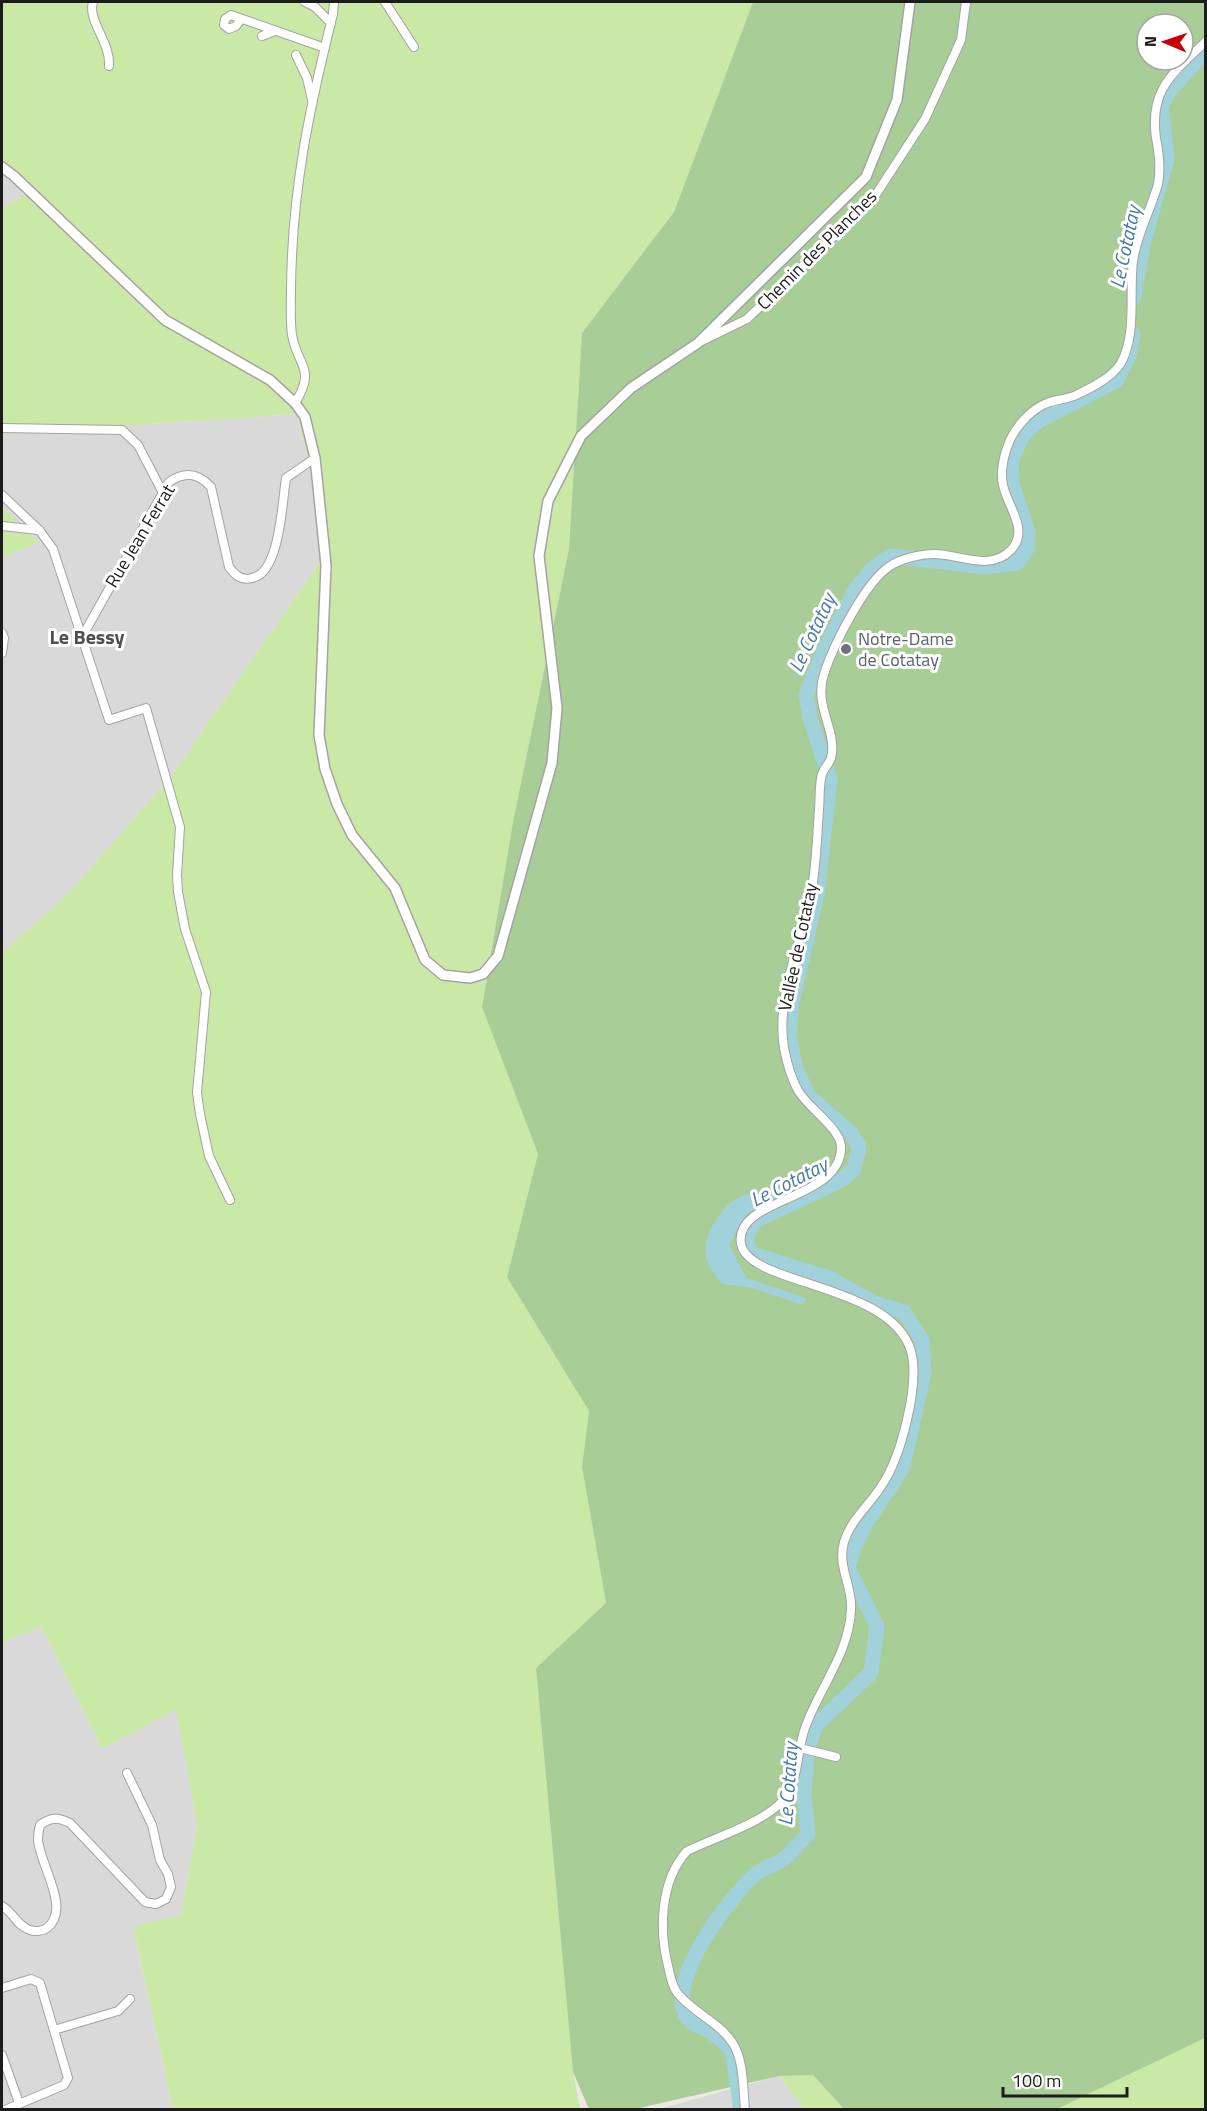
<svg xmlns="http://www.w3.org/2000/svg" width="1207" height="2111" font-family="'Titillium Web',sans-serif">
  <rect width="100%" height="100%" fill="#ede8e1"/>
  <g fill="#dad9d9">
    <polygon points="2,175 28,193 2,208"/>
    <polygon points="297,414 310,468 320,562 172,775 68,894 2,953 2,557 38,543 2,506 2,434"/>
    <polygon points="41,1626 102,1749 176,1708 197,1824 181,1916 133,1927 173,2109 2,2109 2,1643"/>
    <polygon points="779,2076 804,2109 655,2110"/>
  </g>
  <g fill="#cae8a6">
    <polygon points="2,2 753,2 674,212 582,333 569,549 513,822 482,1007 538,1154 507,1277 589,1411 582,1467 606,1603 536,1668 573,2072 580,2109 173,2109 133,1926 181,1916 197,1824 176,1709 102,1749 41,1626 2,1643 2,953 68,894 172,775 320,562 310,468 297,414 2,434 2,208 28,193 2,175"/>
    <polygon points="2,506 39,543 2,557"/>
    <polygon points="1205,2038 1205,2109 1057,2109"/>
    <polygon points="813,2075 844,2109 804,2109 779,2076"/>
  </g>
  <path fill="#a9cd96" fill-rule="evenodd" d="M753,2H1205V2038L1057,2109H844L813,2075L779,2076L635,2109H589L573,2072L536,1668L606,1603L582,1467L589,1411L507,1277L538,1154L482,1007L513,822L569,549L582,333L674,212ZM1147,24H1183V60H1147Z"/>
  <path fill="#a1d1db" d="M805,1182L808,1183L747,1213L729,1245L747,1278L806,1298L804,1305L749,1287L722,1284C717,1277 709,1268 707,1261C699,1239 722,1204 742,1196C763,1189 785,1191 805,1182Z"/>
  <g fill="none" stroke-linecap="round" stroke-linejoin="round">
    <g stroke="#a1d1db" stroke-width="15">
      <polyline points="1134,298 1143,244 1167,159 1161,106 1171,89 1206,51"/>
      <path d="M741,2110L732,2049C725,2044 718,2037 711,2032C703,2026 694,2027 688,2018C662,1984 731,1895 757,1873C764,1867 774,1866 782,1860C791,1854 799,1842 808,1834L804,1794L807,1753L815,1726L871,1673L877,1626L848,1568L853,1550L866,1523L902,1469L924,1372L922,1340L904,1312L877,1304L829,1278L755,1255L748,1248L746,1237L755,1221L842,1180L854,1169L859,1147L851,1133L808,1095L795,1066L789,1035L792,1002L817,894L830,780L810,718L806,694L824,651L855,590L871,570L890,556L985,567L1017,563L1027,549L1028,532L1011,480L1012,458L1024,434L1038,421L1116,381L1129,356L1133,334"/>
    </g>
    <g stroke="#a3a3a3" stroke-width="10">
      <g id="minor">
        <path d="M93,2C87,20 111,43 109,66"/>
        <polyline points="305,2 315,7 331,23"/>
        <polyline points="385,2 414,47"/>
        <polyline points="241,19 236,26 229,29 224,25 225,19 231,15 325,48"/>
        <polyline points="262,36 275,31"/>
        <polyline points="296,55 307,78 312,100"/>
        <polyline points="702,341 747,319 873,199 925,119 961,40 966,2"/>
        <path d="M295,403C317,368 297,366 292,335C290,321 291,304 291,289C292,190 309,110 333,14L334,2"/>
        <polyline points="2,428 122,430 138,445 163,493"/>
        <polyline points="2,495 40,531 53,549 109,720 146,708 180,827 177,875 178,892 185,929 206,992 197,1093 200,1114 209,1156 230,1200"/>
        <polyline points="2,526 39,530"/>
        <polyline points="2,633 4,638 2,653"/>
        <path d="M82,637L169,482C185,471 198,473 211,487L229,567C235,575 241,581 252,578C280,573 282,503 286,478L315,458"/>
        <polyline points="800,1748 836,1757"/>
        <path d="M2,1906C13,1912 17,1926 30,1930C35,1932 43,1931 47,1928C72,1909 39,1864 38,1839C38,1835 39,1829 40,1825C51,1817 58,1817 70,1823L145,1902L156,1904L166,1899L171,1887L168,1874L160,1860L152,1825L127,1773"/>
        <polyline points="2,1988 31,1979 40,1983 68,2078 64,2085 5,2110"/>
        <polyline points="54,2030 118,2011 130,1999"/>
        <polyline points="2,2055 19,2103"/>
        <path d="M745,2110C743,2089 744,2059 732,2042C718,2022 695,2013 680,1996C673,1989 671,1979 669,1970C659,1933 659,1882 687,1851C715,1837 771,1821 787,1795C799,1774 797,1750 805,1728C819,1688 849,1654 851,1610C853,1586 837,1568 844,1542C851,1519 870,1505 882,1485C901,1457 920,1384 911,1351C891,1283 749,1286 741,1244C733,1197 843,1201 841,1146C840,1129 809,1108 799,1092C791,1079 787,1063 784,1048C776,998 799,948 810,901C816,871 817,839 819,809C820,798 819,784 822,774C826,763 831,765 832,753C835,728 814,705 824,674C833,646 865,582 890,566C900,559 921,554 934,554C959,554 990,572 1011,550C1030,530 1007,506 1003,485C1000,470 1004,454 1010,440C1016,427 1028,413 1041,406C1050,400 1063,400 1074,396C1089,389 1112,378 1121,363C1137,334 1129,293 1133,261C1137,233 1151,210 1158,184C1161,169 1159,153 1156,138C1149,88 1174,73 1206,41"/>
      </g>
    </g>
    <g stroke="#a3a3a3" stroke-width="12">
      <polyline id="tertiary" points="2,167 14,176 165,320 270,380 295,403 305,417 315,458 326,565 319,735 325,769 337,804 352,835 395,888 425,960 443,975 470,978 483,974 498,956 552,763 557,708 539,556 548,501 581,436 631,388 698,343 866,177 897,100 910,2"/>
    </g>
    <use href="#minor" stroke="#fff" stroke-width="8"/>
    <use href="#tertiary" stroke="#fff" stroke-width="9"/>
  </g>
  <circle fill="#6b7280" stroke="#fff" stroke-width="2" cx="846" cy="649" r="6"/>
  <g text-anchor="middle" stroke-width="6" stroke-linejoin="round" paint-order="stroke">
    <g font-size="18" fill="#1c1c1c" stroke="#fff">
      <text transform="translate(817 250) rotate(-45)" y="6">Chemin des Planches</text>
      <text transform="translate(140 536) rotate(-59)" y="6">Rue Jean Ferrat</text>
      <text transform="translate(798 947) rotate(-78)" y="6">Vallée de Cotatay</text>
    </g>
    <g font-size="18" fill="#5b616d" stroke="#fff" text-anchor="start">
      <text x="858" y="645">Notre-Dame<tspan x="858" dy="21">de Cotatay</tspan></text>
    </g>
    <g font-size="20" font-style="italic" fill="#467aa2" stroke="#fff">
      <text transform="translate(1125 247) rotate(-78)" y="7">Le Cotatay</text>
      <text transform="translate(812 633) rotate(-65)" y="7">Le Cotatay</text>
      <text transform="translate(789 1182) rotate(-27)" y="7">Le Cotatay</text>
      <text transform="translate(788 1784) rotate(-86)" y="7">Le Cotatay</text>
    </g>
    <g font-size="20" font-weight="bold" fill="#4f4f4f" stroke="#fff">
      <text x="87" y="644">Le Bessy</text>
    </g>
  </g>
  <rect width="1207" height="2111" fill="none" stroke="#1c1c1c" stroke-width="6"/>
  <g transform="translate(1165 42) rotate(272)"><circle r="28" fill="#ffffff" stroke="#a4a4a4" stroke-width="1.5"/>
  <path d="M0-4.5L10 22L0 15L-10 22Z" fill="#c7010b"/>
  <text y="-9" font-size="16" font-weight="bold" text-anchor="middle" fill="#1c1c1c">N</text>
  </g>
  <path d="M1003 2087v9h124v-9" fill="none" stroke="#1c1c1c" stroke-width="3"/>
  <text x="1012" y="2087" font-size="18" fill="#1c1c1c" stroke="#ffffff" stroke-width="4.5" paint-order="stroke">100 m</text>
</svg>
